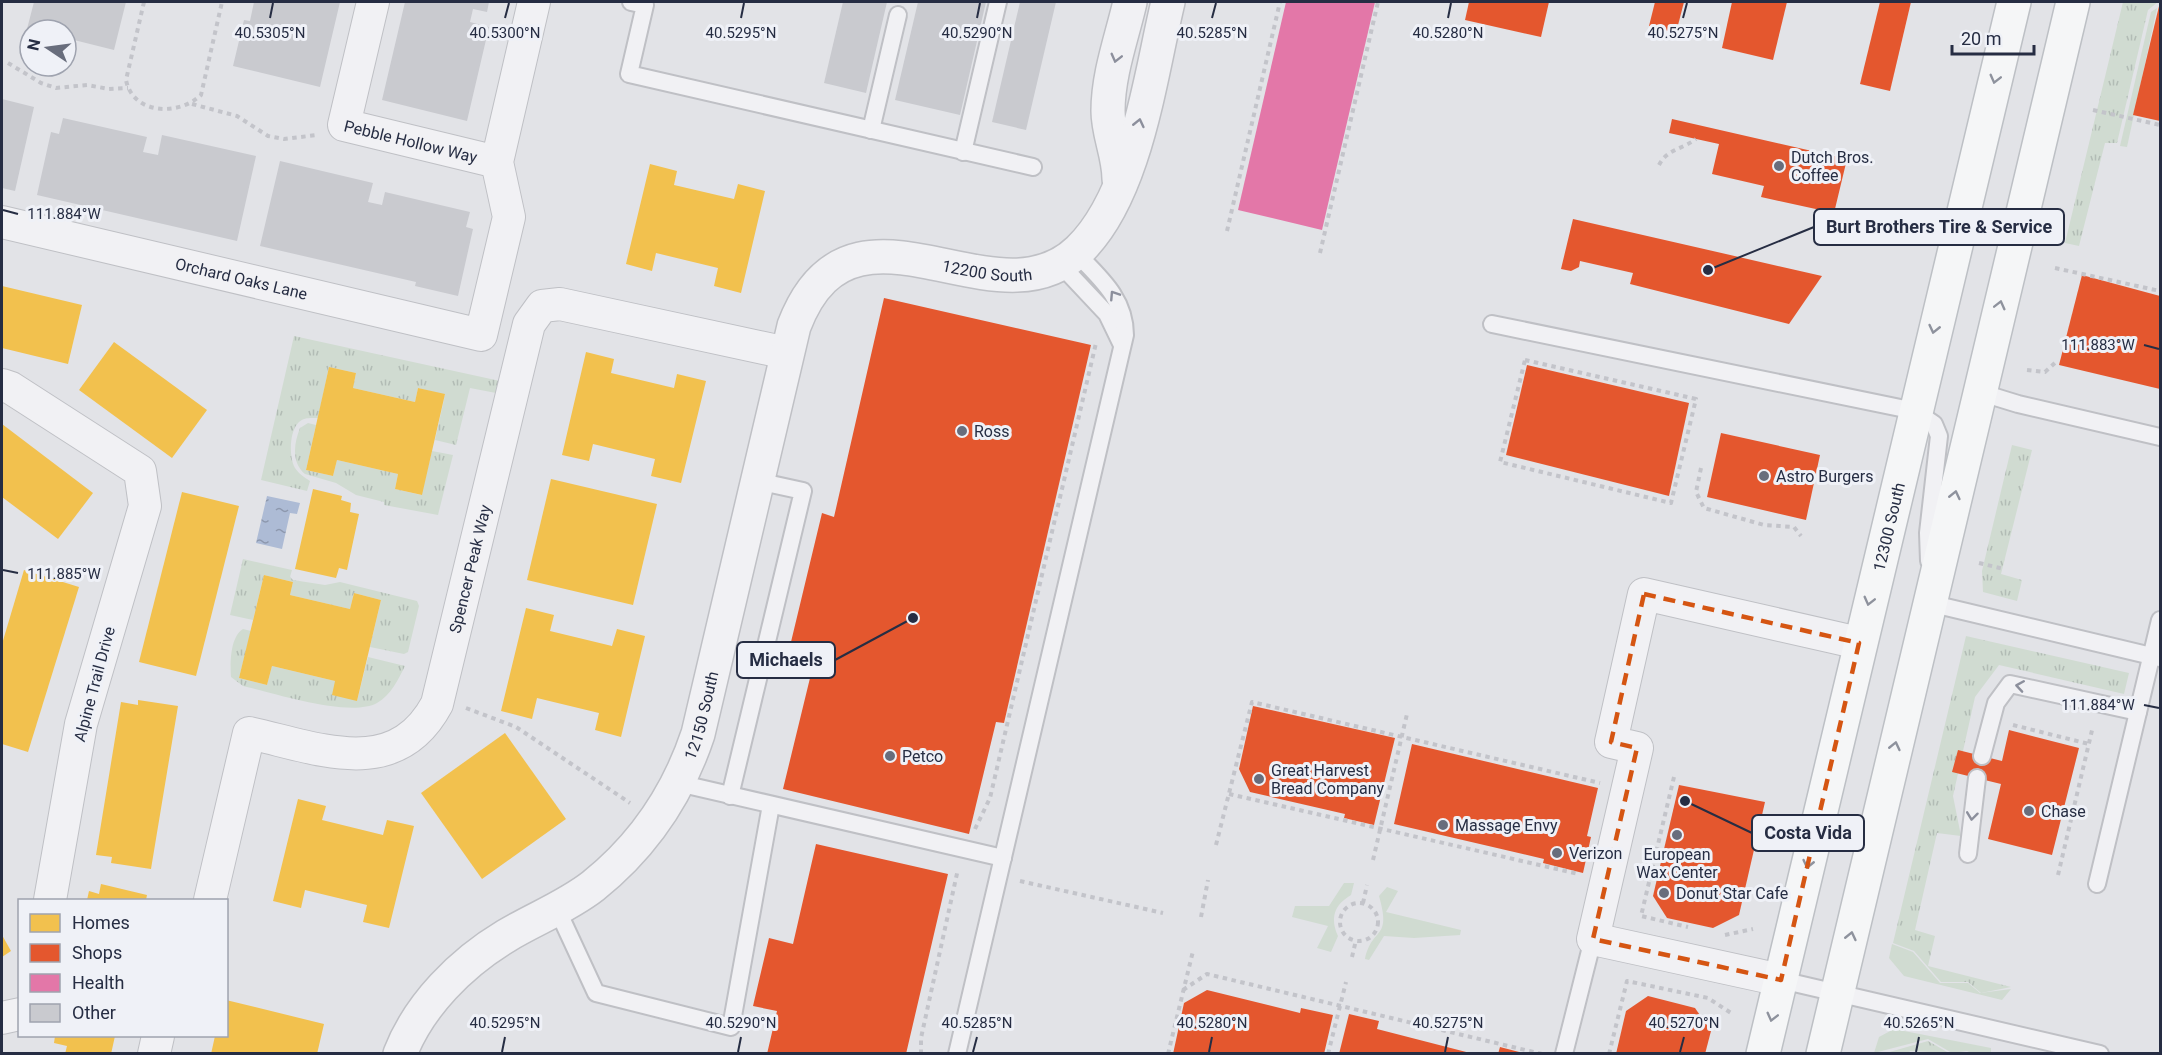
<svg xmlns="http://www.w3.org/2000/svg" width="2162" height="1055" font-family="Roboto,sans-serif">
  <defs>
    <pattern id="grass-tufts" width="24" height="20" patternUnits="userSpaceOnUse" patternTransform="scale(1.5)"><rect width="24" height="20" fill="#d0dbd1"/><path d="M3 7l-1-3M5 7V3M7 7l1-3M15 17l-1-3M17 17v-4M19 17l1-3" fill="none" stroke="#b2bcb5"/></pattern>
    <pattern id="water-ripples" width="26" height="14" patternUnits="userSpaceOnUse" patternTransform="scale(1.5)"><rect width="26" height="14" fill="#adbbd5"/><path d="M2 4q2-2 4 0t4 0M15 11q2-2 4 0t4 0" fill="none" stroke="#8d98ae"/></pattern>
  </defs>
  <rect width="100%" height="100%" fill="#e2e3e7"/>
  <g fill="url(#grass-tufts)">
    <polygon points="2123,2 2158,2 2148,10 2117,143 2105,143 2079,246 2065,243"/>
    <path d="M294,336L500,381L496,393L470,388L456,445L435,440L445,395L418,388L415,402L353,388L356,373L329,367L318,418C311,418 304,417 299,422C289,431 289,457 295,468C299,474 304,477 310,481L307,491L261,480Z"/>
    <path d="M308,423L316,425L306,470L333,476L337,460L398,474L395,489L421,495L432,451L453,455L438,515L384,505V502L356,495L336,483L305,474C291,462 294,443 300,428Z"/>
    <polygon points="2012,445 2032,450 2001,574 2022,580 2017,601 1983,592 1982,571"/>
    <polygon points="243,559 292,570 290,577 293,580 325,585 340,582 417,601 419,606 408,652 404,654 370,647 381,600 354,593 350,609 290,595 293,582 264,575 253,620 230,615"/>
    <path d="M243,629L251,631L239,678L267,685L272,666L335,681L357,701L368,657L405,666C398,680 391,695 377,703C350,718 274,693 243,686L231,677C230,663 230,637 243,629Z"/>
    <polygon points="1966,636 2129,673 2124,694 1999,665 1975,697 1953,796 1961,836 1937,833 1915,930 1935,936 1928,966 2011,987 1981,993 1968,982 1941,982 1914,951 1893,943"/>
    <polygon points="1928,1041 1949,1053 1910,1051 1909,1053 1886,1053"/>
  </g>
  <g fill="#d0dbd1">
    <polygon points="2157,8 2127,147 2120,146 2151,12"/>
    <path d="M1344,883H1354L1351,895C1334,905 1330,918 1338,936L1331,952L1317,948L1328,926L1292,917L1295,906H1329Z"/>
    <path d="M1387,887L1398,891L1386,912L1461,930L1460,935L1414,938L1384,936L1369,960L1365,959C1372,926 1392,941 1379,896Z"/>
    <polygon points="1892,944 1913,952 1940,983 1968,983 1980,993 2011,989 2002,1000 1904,976 1889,958"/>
    <polygon points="1894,1029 1991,1048 1991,1053 1971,1053 1967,1051 1952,1053 1928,1039 1874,1053 1879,1037"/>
  </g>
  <polygon fill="url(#water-ripples)" points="267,496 300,503 297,514 290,513 282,549 256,543"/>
  <g fill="#f2c14e">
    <polygon points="650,164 677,171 674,185 734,199 738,184 765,191 741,293 714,286 718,268 656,253 652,271 626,264"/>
    <polygon points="2,286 82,305 68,364 2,348"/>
    <polygon points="114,342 207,410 172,458 79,390"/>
    <polygon points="586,352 614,359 611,373 674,388 677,374 706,381 681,483 651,476 655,459 593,444 589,461 562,455"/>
    <polygon points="329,367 356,373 353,388 415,402 418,388 445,394 422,495 395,489 398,474 337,460 333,476 306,470"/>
    <polygon points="2,424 93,493 58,539 2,497"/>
    <polygon points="551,479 657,504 633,605 527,580"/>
    <polygon points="313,489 342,496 341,500 351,503 350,512 359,514 347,570 339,568 336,578 295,569"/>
    <polygon points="182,492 239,506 196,676 139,662"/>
    <polygon points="24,570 79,587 28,752 2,744 2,644"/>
    <polygon points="264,575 293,582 290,595 350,609 354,593 381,600 357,701 332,695 335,681 272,666 267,685 239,678"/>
    <polygon points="526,608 554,615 550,631 612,646 617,629 645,636 621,737 595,730 599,713 537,698 532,719 501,711"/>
    <polygon points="138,700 178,706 151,869 111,863 112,857 96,855 121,702 138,705"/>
    <polygon points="505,733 566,819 482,879 421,793"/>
    <polygon points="298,799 326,806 322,820 383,835 387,820 414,826 389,928 363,922 367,905 305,890 301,908 273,901"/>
    <polygon points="101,884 147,895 146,900 87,900 89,891 99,894"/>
    <polygon points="2,935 11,951 2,957"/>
    <polygon points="226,1000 324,1024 317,1054 211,1054 215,1036 226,1036"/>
    <polygon points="55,1036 115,1036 111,1054 65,1054 67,1046 54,1043"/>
  </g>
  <g fill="#e4572e">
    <polygon points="1469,2 1549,2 1541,37 1465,20"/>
    <polygon points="1655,2 1684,2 1676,33 1649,26"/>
    <polygon points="1732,2 1787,2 1773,60 1722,48"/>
    <polygon points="1880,2 1911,2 1890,91 1860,84"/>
    <polygon points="2160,2 2160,121 2133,115"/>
    <polygon points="1672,119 1847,159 1834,213 1761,197 1764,186 1712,174 1719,144 1669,133"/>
    <polygon points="1573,219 1822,276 1789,324 1630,284 1633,273 1580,261 1579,267 1571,271 1561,269"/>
    <polygon points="2082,275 2160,296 2160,389 2059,365"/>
    <polygon points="884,298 1091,345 1004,723 996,722 969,834 783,789 810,678 784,671 822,513 834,517"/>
    <polygon points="1527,365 1689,403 1669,496 1506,455"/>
    <polygon points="1721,433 1820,455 1806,520 1707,497"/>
    <polygon points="1253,706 1395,738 1374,825 1344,818 1345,814 1250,792 1239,769"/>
    <polygon points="2009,730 2079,748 2052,855 1988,839 2001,784 1952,772 1958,750 2002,761"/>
    <polygon points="1412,744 1598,788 1587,836 1591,837 1583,873 1543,863 1544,859 1394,824"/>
    <polygon points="1679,785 1765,802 1739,915 1713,928 1667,918 1653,896"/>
    <polygon points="816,844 948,874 906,1054 767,1054 777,1011 753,1006 769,938 793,944"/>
    <polygon points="1207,990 1300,1013 1301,1008 1333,1015 1324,1054 1173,1054 1184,1003"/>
    <polygon points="1648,996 1695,1008 1711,1031 1705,1054 1616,1054 1626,1011"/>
    <polygon points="1349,1014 1379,1021 1377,1029 1474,1054 1339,1054"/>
    <polygon points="1500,1047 1523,1053 1523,1054 1498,1054"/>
  </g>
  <polygon fill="#e377a8" points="1286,2 1375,2 1322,230 1238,210"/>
  <g fill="#c9cacf">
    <polygon points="34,2 126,2 114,50 66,38 66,30 27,29"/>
    <polygon points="254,2 340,2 320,87 233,66 244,20 250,21"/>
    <polygon points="405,2 489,2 487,12 473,9 470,22 489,27 467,121 382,100"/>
    <polygon points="843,2 887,2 866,93 824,83"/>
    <polygon points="918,2 986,2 960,115 895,100"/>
    <polygon points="1020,2 1056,2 1026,130 992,122"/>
    <polygon points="2,99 34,107 15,191 2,188"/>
    <polygon points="63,118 147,137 143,152 158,155 162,135 256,156 237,241 37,195 51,132 59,134"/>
    <polygon points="280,161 373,183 368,202 382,205 385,192 470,212 466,227 473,229 458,296 415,286 416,282 260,246"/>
  </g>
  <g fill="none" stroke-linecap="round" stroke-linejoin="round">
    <g stroke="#bfc0c5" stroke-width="20">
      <g id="service">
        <polyline points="631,2 645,5 629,74 1033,167"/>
        <polyline points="871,130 898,15"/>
        <polyline points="963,152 998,2"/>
        <polyline points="1060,264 1107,314 1121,343"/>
        <polyline points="1492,324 1915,411 1934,424 1939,436 1928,533 1929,561"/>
        <polyline points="1979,392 2018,404 2160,437"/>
        <polyline points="1929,599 1929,603 2160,658"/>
        <polyline points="1982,756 1996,703 2010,684 2138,712"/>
        <polyline points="678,783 1003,858"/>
        <polyline points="730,796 803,491 757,481"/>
        <polyline points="1968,854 1977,778"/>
        <polyline points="2097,884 2160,620"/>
        <polyline points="557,909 596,993 731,1027 771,805"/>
        <polyline points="1781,980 2100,1054"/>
        <path d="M957,1054L1125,335C1125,298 1099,277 1076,253"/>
        <polyline points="1564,1054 1593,939"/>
      </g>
    </g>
    <g stroke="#bfc0c5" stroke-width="34">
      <g id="minor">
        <path id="s1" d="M373,2L344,125L497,162"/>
        <path id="s2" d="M2,222L481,335L509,217L497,162L534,2"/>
        <polyline points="2,385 11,388 140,471 145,506 81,724 50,900"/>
        <path id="s3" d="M210,900L249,733C318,748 395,782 437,704L529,324L542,306L560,304L787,353"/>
        <polyline points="1781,980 1593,939 1637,748 1611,742 1644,594 1859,643"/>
        <polyline points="2,1018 20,1014"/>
        <polyline points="154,1054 158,1036"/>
      </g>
    </g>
    <g stroke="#bfc0c5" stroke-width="36">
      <g id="tertiary">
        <path d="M1119,179C1119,155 1108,134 1108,111C1108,74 1122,37 1130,2"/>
        <path id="s4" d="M400,1054C419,1005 461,963 506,936C534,919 566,907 593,886C643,846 678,794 698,734L794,326C852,174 995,332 1079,250C1136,195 1150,77 1168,2"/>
      </g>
    </g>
    <g stroke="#bdc0c5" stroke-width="36">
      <g id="primary">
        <path id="s5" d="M1763,1054L2014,2"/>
        <polyline points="1823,1054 2073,2"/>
      </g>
    </g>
    <g stroke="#c3c4ca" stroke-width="4" stroke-dasharray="4.5 4.5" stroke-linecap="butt">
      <path d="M144,2L126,80C133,115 179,116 201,95L222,2"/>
      <polyline points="8,63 41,83 56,88 87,85 109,89 128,88"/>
      <polyline points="192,104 237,116 268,136 284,139 317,135"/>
      <polyline points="2093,110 2160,125"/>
      <path d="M1659,165C1667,149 1683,149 1696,139"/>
      <polyline points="1227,231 1280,2"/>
      <polyline points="1320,253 1378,2"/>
      <polyline points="2055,268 2160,291"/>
      <polygon points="1525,360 1696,399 1671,503 1500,462"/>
      <polyline points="2027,370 2045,372 2057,361"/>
      <polyline points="1701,468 1696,492 1704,508 1764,525 1794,527 1801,536"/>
      <polyline points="1979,563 2004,569"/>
      <polyline points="466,708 516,727 630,803"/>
      <polyline points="2013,725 2089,744"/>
      <polyline points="1674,777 1641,916 1688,927"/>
      <polyline points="1229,794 1579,874"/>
      <polyline points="975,829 990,798 1096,343"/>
      <polyline points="1216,845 1252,702 1600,783"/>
      <polyline points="1373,860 1407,714"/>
      <polyline points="2058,875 2093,726"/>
      <polyline points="1020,881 1163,913"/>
      <polyline points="1363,903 1367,885"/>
      <circle cx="1359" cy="922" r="19"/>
      <polyline points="1201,917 1208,880"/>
      <polyline points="1725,935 1753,929"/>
      <polyline points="1352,957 1356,940"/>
      <polyline points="1183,990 1207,974 1542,1054"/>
      <polyline points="921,1054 921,1038 958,869"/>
      <polyline points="1168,1054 1193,951"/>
      <polyline points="1328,1054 1346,982"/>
      <polyline points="1609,1054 1627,981 1708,998 1731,1013"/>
    </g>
    <use href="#service" stroke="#f1f1f4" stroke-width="16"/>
    <use href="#minor" stroke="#f1f1f4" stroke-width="32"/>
    <use href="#tertiary" stroke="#f1f1f4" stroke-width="33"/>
    <use href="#primary" stroke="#f5f6f7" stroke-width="33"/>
  </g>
  <defs><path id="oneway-chevron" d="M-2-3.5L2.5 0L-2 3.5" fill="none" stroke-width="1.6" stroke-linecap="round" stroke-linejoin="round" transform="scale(1.5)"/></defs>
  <g stroke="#8c8f9c">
    <use href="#oneway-chevron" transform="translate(1116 58) rotate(104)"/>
    <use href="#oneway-chevron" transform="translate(1139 123) rotate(-77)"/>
    <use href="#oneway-chevron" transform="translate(1114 295) rotate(-123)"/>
    <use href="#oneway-chevron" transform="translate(2020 686) rotate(-171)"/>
    <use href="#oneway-chevron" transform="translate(1972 816) rotate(97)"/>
  </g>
  <g stroke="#8e929d">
    <use href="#oneway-chevron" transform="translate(1995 79) rotate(104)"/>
    <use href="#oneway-chevron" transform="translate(2000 305) rotate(-76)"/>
    <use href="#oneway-chevron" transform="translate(1934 329) rotate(103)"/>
    <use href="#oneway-chevron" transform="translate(1955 495) rotate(-77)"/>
    <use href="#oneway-chevron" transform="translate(1869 601) rotate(104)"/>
    <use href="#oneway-chevron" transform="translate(1895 746) rotate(-77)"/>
    <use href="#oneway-chevron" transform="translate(1808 864) rotate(103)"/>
    <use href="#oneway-chevron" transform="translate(1851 936) rotate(-77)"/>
    <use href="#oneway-chevron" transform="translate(1772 1017) rotate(104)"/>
  </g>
  <path fill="none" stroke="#d55512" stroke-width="4.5" stroke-dasharray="12 8" stroke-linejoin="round" d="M1644,594L1859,643L1781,980L1593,939L1637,748L1611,742Z"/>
  <path fill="none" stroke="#262d43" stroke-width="2" d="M270,18L273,3M505,18L509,3M741,18L744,3M977,18L980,3M1212,18L1216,3M1448,18L1451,3M1683,18L1687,3M3,210L18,214M2144,345L2159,349M3,570L18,573M2144,705L2159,708M502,1052L505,1037M738,1052L741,1037M973,1052L977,1037M1209,1052L1212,1037M1445,1052L1448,1037M1680,1052L1684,1037M1916,1052L1919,1037"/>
  <g fill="#686d7c" stroke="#eff1f7" stroke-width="2">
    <circle cx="1779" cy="166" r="6"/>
    <circle cx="962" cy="431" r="6"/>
    <circle cx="1764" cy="476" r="6"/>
    <circle cx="890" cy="756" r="6"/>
    <circle cx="1259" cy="779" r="6"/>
    <circle cx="2029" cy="811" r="6"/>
    <circle cx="1443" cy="825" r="6"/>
    <circle cx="1677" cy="835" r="6"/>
    <circle cx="1557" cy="853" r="6"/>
    <circle cx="1664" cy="893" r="6"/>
  </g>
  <g text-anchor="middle" stroke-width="6" stroke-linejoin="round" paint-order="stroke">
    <g font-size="16" fill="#262d43" stroke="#eff1f7">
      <text dy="6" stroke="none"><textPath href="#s1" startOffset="195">Pebble Hollow Way</textPath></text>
      <text dy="6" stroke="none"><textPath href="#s4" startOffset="1095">12200 South</textPath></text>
      <text dy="6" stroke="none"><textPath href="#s2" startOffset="246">Orchard Oaks Lane</textPath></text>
      <text dy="6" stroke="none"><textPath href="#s5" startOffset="542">12300 South</textPath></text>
      <text dy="6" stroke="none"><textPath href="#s3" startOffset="520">Spencer Peak Way</textPath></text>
      <text transform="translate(94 684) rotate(-75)" y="6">Alpine Trail Drive</text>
      <text dy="6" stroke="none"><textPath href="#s4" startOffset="468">12150 South</textPath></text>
    </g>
    <g font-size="16" fill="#262d43" stroke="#eff1f7" text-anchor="start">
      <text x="1791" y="163">Dutch Bros.<tspan x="1791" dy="18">Coffee</tspan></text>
      <text x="974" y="437">Ross</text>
      <text x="1776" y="482">Astro Burgers</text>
      <text x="902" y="762">Petco</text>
      <text x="1271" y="776">Great Harvest<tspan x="1271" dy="18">Bread Company</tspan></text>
      <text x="2041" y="817">Chase</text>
      <text x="1455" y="831">Massage Envy</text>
      <text x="1569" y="859">Verizon</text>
      <text x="1677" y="860" text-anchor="middle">European<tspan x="1677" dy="18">Wax Center</tspan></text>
      <text x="1676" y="899">Donut Star Cafe</text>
    </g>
  </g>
  <g font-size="15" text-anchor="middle" fill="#262d43" stroke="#eff1f7" stroke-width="6" stroke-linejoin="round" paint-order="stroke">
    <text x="270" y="38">40.5305°N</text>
    <text x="505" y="38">40.5300°N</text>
    <text x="741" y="38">40.5295°N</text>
    <text x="977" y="38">40.5290°N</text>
    <text x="1212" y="38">40.5285°N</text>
    <text x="1448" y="38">40.5280°N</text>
    <text x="1683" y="38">40.5275°N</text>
    <text x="64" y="219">111.884°W</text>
    <text x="2098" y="350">111.883°W</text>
    <text x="64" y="579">111.885°W</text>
    <text x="2098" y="710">111.884°W</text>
    <text x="505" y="1028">40.5295°N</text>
    <text x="741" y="1028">40.5290°N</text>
    <text x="977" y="1028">40.5285°N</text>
    <text x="1212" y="1028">40.5280°N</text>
    <text x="1448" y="1028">40.5275°N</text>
    <text x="1684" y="1028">40.5270°N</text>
    <text x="1919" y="1028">40.5265°N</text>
  </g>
  <path fill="none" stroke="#262d43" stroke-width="2" d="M1708 270L1814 227M913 618L835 660M1685 801L1752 833"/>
  <g fill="#262d43" stroke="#eff1f7" stroke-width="2">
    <circle cx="1708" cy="270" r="6"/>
    <circle cx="913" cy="618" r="6"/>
    <circle cx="1685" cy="801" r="6"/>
  </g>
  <g fill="#eff1f7" stroke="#262d43" stroke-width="2">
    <rect x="1814" y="209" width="250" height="36" rx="6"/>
    <rect x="737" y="642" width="98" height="36" rx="6"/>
    <rect x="1752" y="815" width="112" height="36" rx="6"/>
  </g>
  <g font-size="18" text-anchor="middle" font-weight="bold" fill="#262d43">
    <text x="1939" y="233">Burt Brothers Tire &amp; Service</text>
    <text x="786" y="666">Michaels</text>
    <text x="1808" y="839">Costa Vida</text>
  </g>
  <rect width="2162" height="1055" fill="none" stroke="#262d43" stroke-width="6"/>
  <rect x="18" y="899" width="210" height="138" fill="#eff1f7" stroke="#9fa3af" stroke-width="1.5"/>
  <rect x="30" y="914" width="30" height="18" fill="#f2c14e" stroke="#9fa3af" stroke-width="1.5"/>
  <text x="72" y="929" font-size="18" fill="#262d43">Homes</text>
  <rect x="30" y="944" width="30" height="18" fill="#e4572e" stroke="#9fa3af" stroke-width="1.5"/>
  <text x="72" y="959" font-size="18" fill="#262d43">Shops</text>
  <rect x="30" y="974" width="30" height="18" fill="#e377a8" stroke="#9fa3af" stroke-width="1.5"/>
  <text x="72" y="989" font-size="18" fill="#262d43">Health</text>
  <rect x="30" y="1004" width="30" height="18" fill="#c9cacf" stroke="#9fa3af" stroke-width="1.5"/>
  <text x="72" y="1019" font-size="18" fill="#262d43">Other</text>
  <g transform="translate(48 48) rotate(283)"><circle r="28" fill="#eff1f7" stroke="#9fa3af" stroke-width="1.5"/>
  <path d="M0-4.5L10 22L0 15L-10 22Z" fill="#686d7c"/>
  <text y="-9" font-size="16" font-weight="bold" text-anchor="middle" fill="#262d43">N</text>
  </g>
  <path d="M1952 45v9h82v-9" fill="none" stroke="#262d43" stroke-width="3"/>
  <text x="1961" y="45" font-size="18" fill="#262d43" stroke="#eff1f7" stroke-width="4.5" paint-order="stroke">20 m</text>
</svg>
